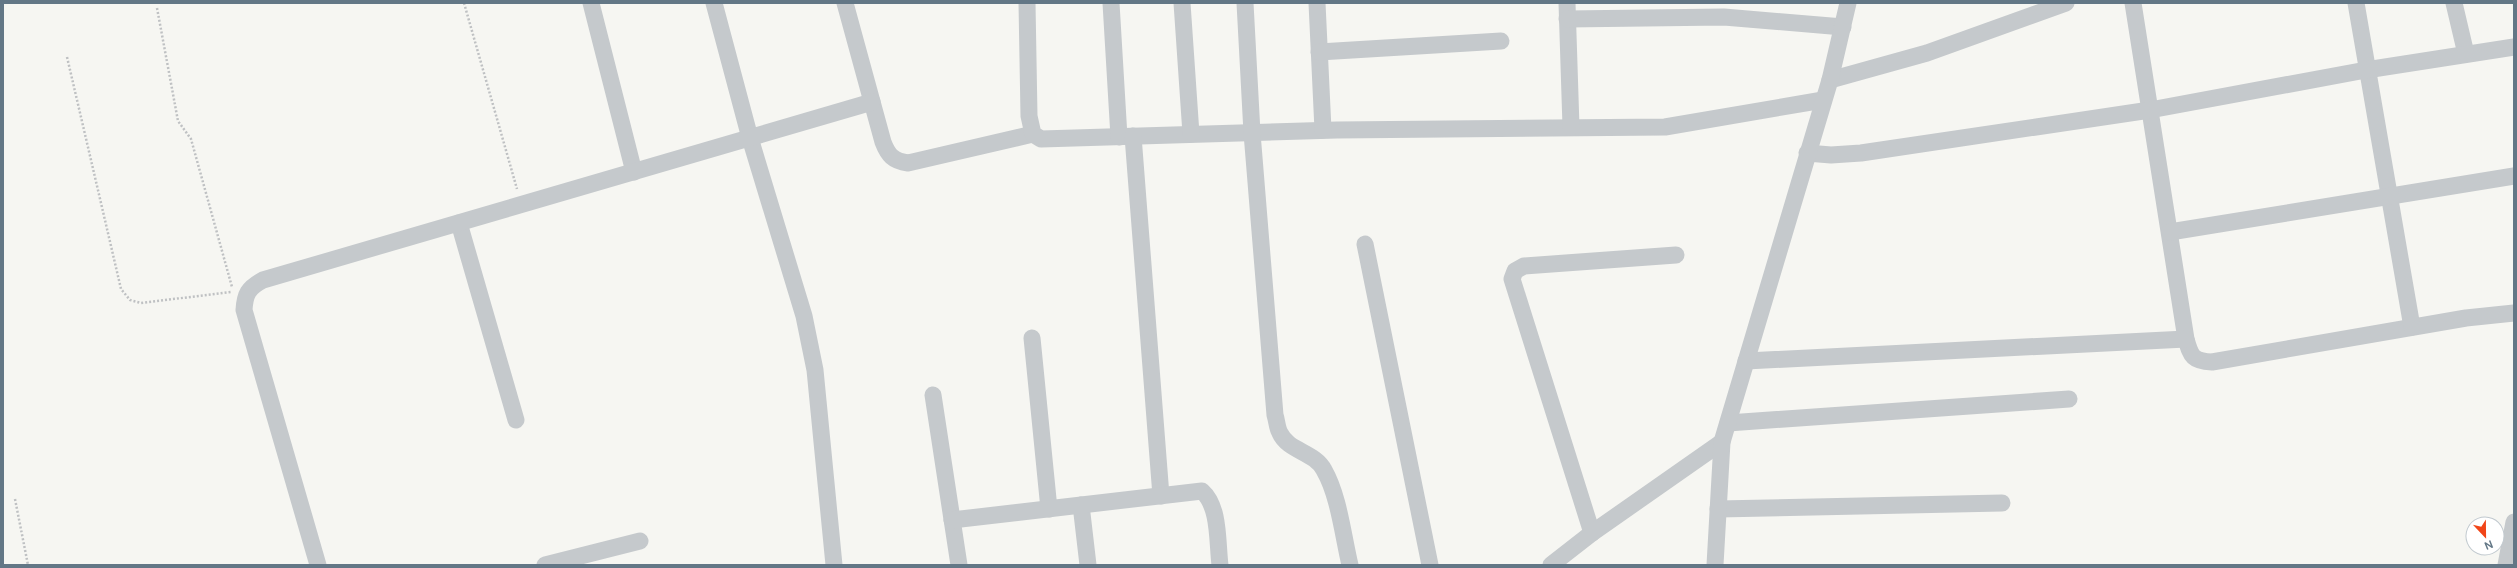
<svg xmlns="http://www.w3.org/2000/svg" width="2517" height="568" font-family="'DM Sans',sans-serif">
  <rect width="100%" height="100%" fill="#f6f6f2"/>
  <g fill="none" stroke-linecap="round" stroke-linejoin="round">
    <g stroke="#bfc1c3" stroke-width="2.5" stroke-dasharray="2 2" stroke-linecap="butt">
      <polyline points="464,3 517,189"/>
      <polyline points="157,8 178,121 191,139 232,287"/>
      <polyline points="67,57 121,289 130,300 141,303 231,292"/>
      <polyline points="15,499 28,565"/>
    </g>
    <g stroke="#c5c9cc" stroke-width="17">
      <polyline points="591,3 634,172"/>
      <polyline points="714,3 750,138 804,316 815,370 834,565"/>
      <path d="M845,3L883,142C888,155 893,161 908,163L1033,134"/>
      <polyline points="1027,3 1029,116 1033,134 1041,139 1337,130 1665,127 1823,100"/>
      <polyline points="1111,3 1119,137"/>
      <polyline points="1182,3 1191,134"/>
      <path d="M1245,3L1252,133L1275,415C1277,421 1277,428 1280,433C1288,451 1315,452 1324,470C1339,496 1343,536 1350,565"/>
      <polyline points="1317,3 1323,130"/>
      <polyline points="1567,3 1571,127"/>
      <path d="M2133,3L2186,339C2191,357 2193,361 2212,362L2466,318L2514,313"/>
      <polyline points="2356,3 2412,327"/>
      <polyline points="2454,3 2466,54"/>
      <polyline points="1567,19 1724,17 1843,27"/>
      <polyline points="1319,52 1501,41"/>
      <polyline points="1830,80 1927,53 2066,3"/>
      <polyline points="1133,136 1161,496"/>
      <polyline points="1807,153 1831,155 1861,153 2150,110 2366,70 2514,47"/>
      <polyline points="459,223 516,420"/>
      <polyline points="2170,232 2514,176"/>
      <polyline points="1365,244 1430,565"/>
      <polyline points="1032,338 1049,509"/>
      <polyline points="1746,361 2186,339"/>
      <polyline points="933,395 959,565"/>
      <polyline points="1728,423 2069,399"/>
      <polyline points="1081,505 1088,565"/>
      <polyline points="1718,509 2002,503"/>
      <path d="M952,520L1202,491C1220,507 1217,542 1220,565"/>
      <polyline points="1592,533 1512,279 1515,271 1524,266 1676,255"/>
      <path d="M318,565L244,310C245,294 248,288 263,280L872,102"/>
      <polyline points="545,565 640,541"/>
      <polyline points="1551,565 1592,533 1722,442"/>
      <polyline points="1715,565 1722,442 1830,80 1848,3"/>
      <polyline points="2506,565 2514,522"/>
    </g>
  </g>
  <rect width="2517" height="568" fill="none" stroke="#637786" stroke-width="8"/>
  <g transform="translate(2485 536) rotate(158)"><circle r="19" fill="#ffffff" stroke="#c1c9cf"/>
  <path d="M0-3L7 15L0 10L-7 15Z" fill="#f14518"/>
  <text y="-6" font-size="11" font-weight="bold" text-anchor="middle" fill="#637786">N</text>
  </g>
</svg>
